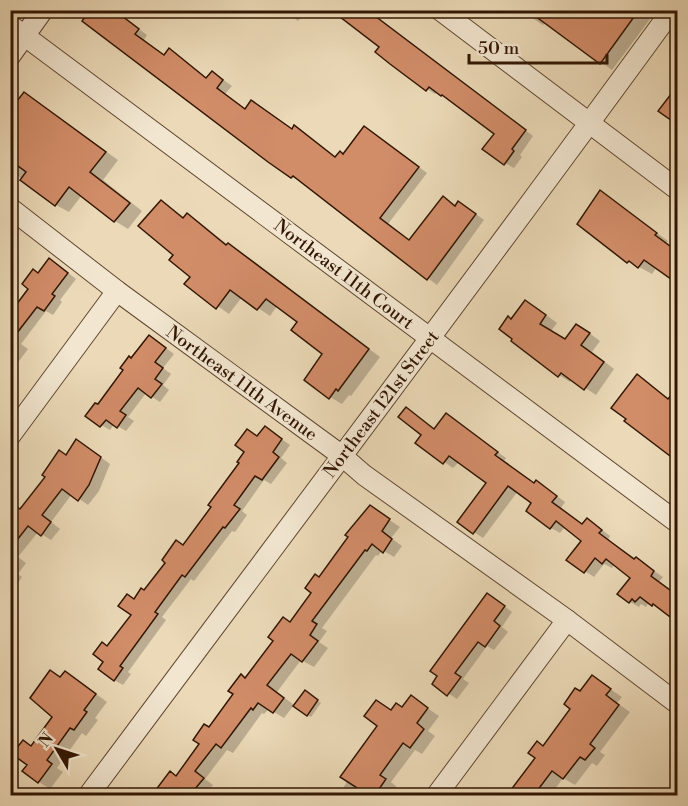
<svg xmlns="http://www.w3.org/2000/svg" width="688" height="806" font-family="'Libre Bodoni',serif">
  <rect width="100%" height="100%" fill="#ebd9b7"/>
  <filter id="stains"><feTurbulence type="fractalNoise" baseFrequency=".00333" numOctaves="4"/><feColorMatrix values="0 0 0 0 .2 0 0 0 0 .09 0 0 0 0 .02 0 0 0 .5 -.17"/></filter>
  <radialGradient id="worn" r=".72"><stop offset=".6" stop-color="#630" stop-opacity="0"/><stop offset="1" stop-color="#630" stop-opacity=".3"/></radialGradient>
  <g fill="#0003">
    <polygon points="92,10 131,10 125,19 147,35 144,40 165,56 170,50 208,79 212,73 221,78 232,86 225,94 246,110 293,130 295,127 336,158 343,155 364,127 373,133 427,173 388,224 410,241 444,198 456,206 468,208 484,220 437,285 302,182 292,177 84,21"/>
    <polygon points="283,10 307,10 298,21"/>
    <polygon points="333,10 368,10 533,136 520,155 522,157 514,168 505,163 496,133 450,100 437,92 435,94 427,89 381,46"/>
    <polygon points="520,10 646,10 653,15 612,70 546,22 543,25"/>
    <polygon points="24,94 118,160 103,180 142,211 128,229 115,221 82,195 69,212 56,205 10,170 10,112"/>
    <polygon points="600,192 668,241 666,244 678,252 678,284 656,268 652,274 628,261"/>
    <polygon points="161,201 185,218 188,215 199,222 228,245 240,252 380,357 351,396 349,395 342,404 330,397 325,354 299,321 277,306 270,316 242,297 229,314 186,284 192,276 175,255"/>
    <polygon points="58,265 76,279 60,300 62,302 53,315 46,311 21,344 28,349 16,365 10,362 10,312 12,313 39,274"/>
    <polygon points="537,308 557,323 551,331 566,341 588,332 600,341 592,352 614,369 596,395 572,379 570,382 559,375 512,320"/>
    <polygon points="158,342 174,354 163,368 171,374 163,385 169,390 160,402 146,393 128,417 134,421 126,431 114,424 110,430 101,425 98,406 132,359"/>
    <polygon points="637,376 670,399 678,396 678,462 626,421"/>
    <polygon points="406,409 435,429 455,421 506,458 504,461 535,484 537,482 546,488 565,502 561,508 583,525 597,526 610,536 608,540 663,577 659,582 662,610 649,602 646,607 641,604 639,607 630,602 632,577 615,564 612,568 604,564 594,577 568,560 583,540 565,527 560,533 551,528 534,503 518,491 483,538 474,532 488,483 459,462 453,468 417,443 423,435"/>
    <polygon points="273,433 290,445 281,458 287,463 271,484 264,480 242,511 247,515 235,532 232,531 194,581 191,579 162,617 166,620 128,672 131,674 123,685 114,680 105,662 108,648 133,615 135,600 145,591 184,546 213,507 258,437"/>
    <polygon points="87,447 110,464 99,491 88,505 72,494 51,522 60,529 51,540 38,532 18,557 26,563 18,574 22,577 14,589 10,587 10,516 21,510 67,456"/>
    <polygon points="370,507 400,527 391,538 402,546 394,557 382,550 378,556 376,555 322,628 327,631 319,642 328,648 314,667 301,660 277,692 294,705 284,718 269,709 264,714 262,713 233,753 227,750 205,779 213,785 205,796 162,796 246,679 313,593 320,579"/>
    <polygon points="496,600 512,612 502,627 508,632 494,650 487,646 463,679 469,683 457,699 434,684"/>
    <polygon points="678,624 678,633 673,630"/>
    <polygon points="592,677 622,697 617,703 630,712 600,752 605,755 597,766 592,763 575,785 563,778 550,796 495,796 501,788 510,793 572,708 580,693"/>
    <polygon points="61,678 77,680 107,702 95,718 98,720 86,736 82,733 57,768 63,772 50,789 39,782 29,764 32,747 54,716"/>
    <polygon points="309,694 321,703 311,717 307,715"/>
    <polygon points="411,697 439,716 428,731 435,736 422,754 415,750 391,782 397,787 391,796 338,796 392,711 403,709"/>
  </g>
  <g fill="#d18c68" stroke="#321603" stroke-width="1.5">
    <polygon points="90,10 114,10 139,29 135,34 164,55 169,48 206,78 212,71 223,80 217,88 245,109 251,100 292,129 294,125 335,157 340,151 343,154 364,126 419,167 380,218 409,240 443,196 455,206 458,201 476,214 427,280 293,176 291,178 268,162 82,21"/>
    <polygon points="331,10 367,10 526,130 512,149 514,151 504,165 482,149 494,134 442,95 441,96 429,87 426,91 390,64 375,52 379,47"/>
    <polygon points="527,10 639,10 600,64"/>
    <polygon points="678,85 678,125 658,111"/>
    <polygon points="24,92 106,152 90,172 130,203 114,222 69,187 55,206 20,180 26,172 10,160 10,110"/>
    <polygon points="600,190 657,233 655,235 678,252 678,284 644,260 638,268 629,261 627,263 577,224"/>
    <polygon points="161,200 183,218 187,213 226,245 228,243 369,349 338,391 336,389 329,399 304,380 322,354 291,330 297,322 266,299 257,310 230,290 216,309 184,284 190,277 169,260 173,255 138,226"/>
    <polygon points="49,258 68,273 52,294 55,296 44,311 37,307 10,342 10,313 28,289 22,284 33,269 38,273"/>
    <polygon points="525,300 546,315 540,324 565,339 576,324 590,333 581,345 604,362 584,390 561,373 558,377 511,341 512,339 499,329 508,316 511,319"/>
    <polygon points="149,335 166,348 155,362 163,368 155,379 162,384 151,398 138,388 120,411 126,415 117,428 106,420 100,427 85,416 95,403 98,404 123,370 120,368 129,356 131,358"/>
    <polygon points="637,374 668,399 678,387 678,462 624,421 626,419 611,408"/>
    <polygon points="406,407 434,429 446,413 498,452 495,455 534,483 536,480 557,496 552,502 582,524 587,518 602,530 599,533 634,559 636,557 654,571 651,576 678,596 678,623 653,604 652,606 640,597 635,602 632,599 629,603 617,594 630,578 606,559 602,564 595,558 584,573 566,560 581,541 556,521 550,529 526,511 531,503 508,486 473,534 457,522 486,483 449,456 443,464 415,443 421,435 398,417"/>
    <polygon points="265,426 282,439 273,452 279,457 262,480 255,476 234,505 240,509 225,528 223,527 185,577 182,575 155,612 158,614 120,666 123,668 114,681 98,669 103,662 93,654 102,642 107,646 131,615 118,606 127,594 134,599 141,588 144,590 165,563 162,560 176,540 183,545 211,507 208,505 239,463 237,462 244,452 235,445 247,429 257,436"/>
    <polygon points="76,439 101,457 89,485 78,501 62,489 42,515 51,522 41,536 28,526 10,549 10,514 16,506 20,509 45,477 42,475 59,450 66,455"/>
    <polygon points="370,505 390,519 382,531 392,539 383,553 372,544 367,551 365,550 312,621 317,624 310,635 318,641 302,662 291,654 267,685 284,698 273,713 258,703 253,710 251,708 221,748 216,744 195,771 204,778 190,795 152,795 170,771 176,776 199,744 193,740 204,724 209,727 233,694 228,691 241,674 245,678 273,641 268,637 283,617 290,622 311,593 305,588 315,574 319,577 348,537 345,535"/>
    <polygon points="487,593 505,606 494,621 500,626 485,647 478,642 455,673 461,677 447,696 432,684 437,676 430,671"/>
    <polygon points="50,670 60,677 65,671 96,694 84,710 87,712 74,730 70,728 47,760 52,764 38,783 22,771 27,765 12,754 23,740 31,746 52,717 30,698"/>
    <polygon points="592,675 611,689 606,695 619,705 590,744 595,748 585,760 580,757 563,779 552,771 534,795 507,795 535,758 528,753 537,741 543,746 570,709 564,704 575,688 580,691"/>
    <polygon points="305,690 318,700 307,716 293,706"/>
    <polygon points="411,695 428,708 417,723 424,729 410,748 403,743 380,775 386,779 375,795 368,795 340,777 377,726 364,716 376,700 391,710 396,703 402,707"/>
  </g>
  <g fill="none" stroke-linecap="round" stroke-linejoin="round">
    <g stroke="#604730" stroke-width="22">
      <g id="street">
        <polyline points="440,10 678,190"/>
        <polyline points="10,25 678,523"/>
        <polyline points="10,56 43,10"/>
        <polyline points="10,208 117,291 341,455 364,475 567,620 678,704"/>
        <polyline points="10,436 117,291"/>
        <path d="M88,796C283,534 480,274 672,10"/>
        <polyline points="436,796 567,620"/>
      </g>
    </g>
    <use href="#street" stroke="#f2e6d0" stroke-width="20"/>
  </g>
  <g text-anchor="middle" stroke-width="4.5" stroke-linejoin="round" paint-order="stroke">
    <g font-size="18" fill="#321603" stroke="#f2e6d0">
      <text transform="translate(344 274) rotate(37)" y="6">Northeast 11th Court</text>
      <text transform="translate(242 383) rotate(36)" y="6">Northeast 11th Avenue</text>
      <text transform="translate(381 404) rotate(-53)" y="6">Northeast 121st Street</text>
    </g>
  </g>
  <rect width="688" height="806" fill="none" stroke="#ebd9b7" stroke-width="36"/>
  <rect x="12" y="12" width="664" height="782" fill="none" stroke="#321603" stroke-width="3"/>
  <rect x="18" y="18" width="652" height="770" fill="none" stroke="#321603" stroke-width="1.5"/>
  <g transform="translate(57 749) rotate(309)" stroke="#f2e6d0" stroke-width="4.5" paint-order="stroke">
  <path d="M0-4.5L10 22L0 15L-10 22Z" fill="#321603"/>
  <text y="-9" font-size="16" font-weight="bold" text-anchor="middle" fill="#321603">N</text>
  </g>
  <path d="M469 54v9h138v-9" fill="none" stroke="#321603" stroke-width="3"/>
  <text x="478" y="54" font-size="18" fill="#321603" stroke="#f2e6d0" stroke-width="4.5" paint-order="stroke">50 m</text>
  <rect width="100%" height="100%" filter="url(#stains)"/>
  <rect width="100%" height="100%" fill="url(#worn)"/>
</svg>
